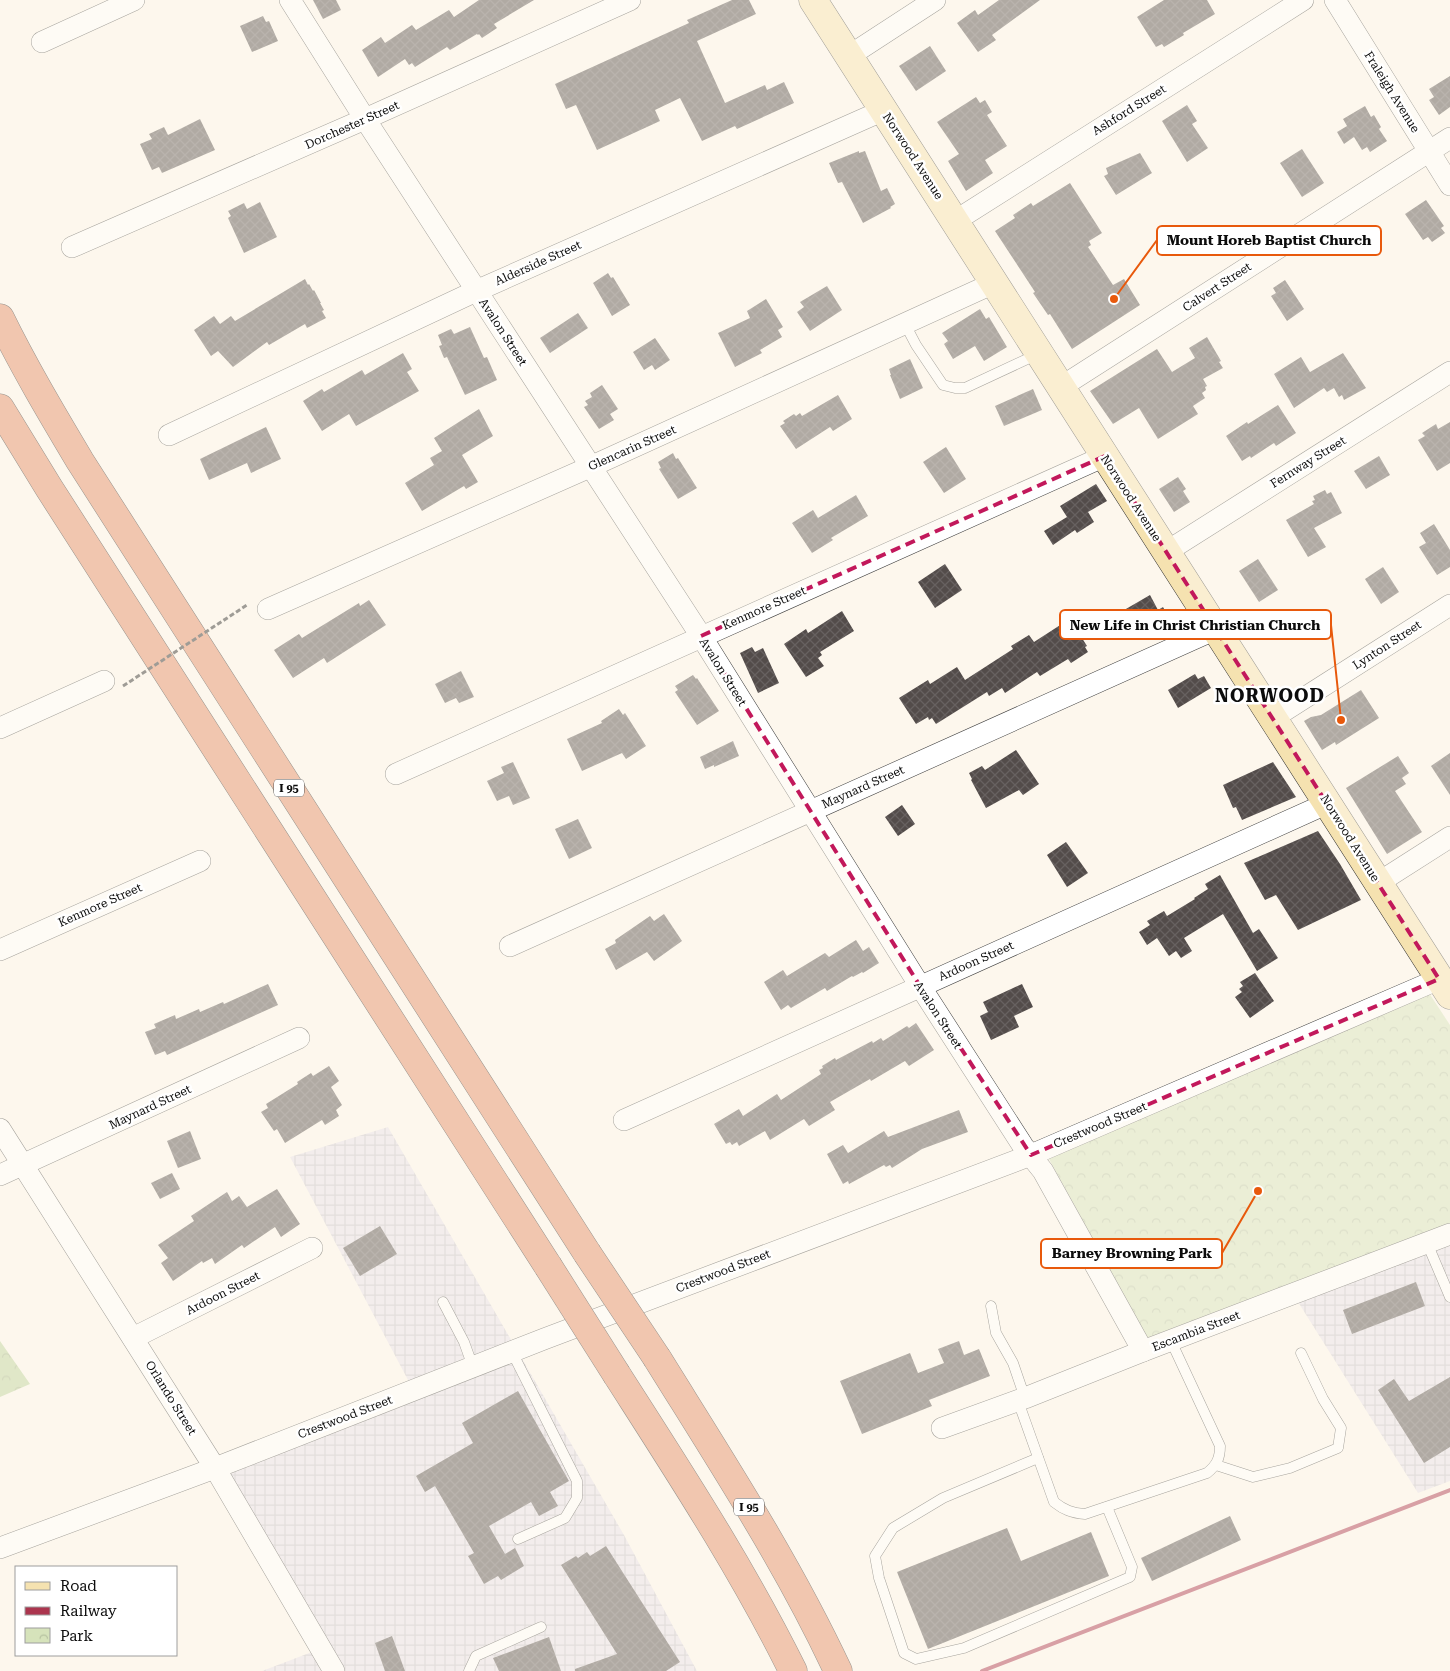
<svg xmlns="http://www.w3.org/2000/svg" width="1450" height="1671" font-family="'Roboto Serif',serif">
  <defs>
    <pattern id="industrial-grid" width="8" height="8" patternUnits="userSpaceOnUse" patternTransform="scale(1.25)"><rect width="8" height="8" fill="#e7e1ea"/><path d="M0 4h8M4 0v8" fill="none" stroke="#c5c0c8"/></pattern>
    <pattern id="forest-crowns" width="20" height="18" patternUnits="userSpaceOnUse" patternTransform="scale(1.25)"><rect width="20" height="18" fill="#bdd29c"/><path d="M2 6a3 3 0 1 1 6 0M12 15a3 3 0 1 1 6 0" fill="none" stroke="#a1b385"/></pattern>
    <pattern id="park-crowns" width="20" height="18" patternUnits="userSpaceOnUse" patternTransform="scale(1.25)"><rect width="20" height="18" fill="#d6e3bb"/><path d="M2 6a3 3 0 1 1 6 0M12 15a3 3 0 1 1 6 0" fill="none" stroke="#b6c2a0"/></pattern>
    <pattern id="building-cross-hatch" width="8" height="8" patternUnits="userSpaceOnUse" patternTransform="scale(1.25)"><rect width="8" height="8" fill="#534c4a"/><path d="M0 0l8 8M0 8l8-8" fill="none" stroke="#676160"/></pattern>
  </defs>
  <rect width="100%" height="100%" fill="#fdf7ed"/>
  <g fill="url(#industrial-grid)">
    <polygon points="388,1127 624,1535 697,1671 262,1671 325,1647 225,1472 417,1397 290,1157"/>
    <polygon points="1450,1224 1450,1481 1418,1493 1288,1286"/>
  </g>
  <polygon fill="url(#forest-crowns)" points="0,1341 30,1384 0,1397"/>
  <polygon fill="url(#park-crowns)" points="1429,993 1450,1025 1450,1224 1148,1340 1049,1159"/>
  <g fill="url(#building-cross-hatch)">
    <polygon points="313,0 336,0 341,10 323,19"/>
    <polygon points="479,0 534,0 494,24 497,28 482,38 479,34 478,35 477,34 450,50 447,47 415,67 412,63 409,65 405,59 378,77 362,50 381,37 385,43 412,25 416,30 449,10 454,17"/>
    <polygon points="732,0 749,0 756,14 697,41 725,103 765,85 767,90 784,82 794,103 737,129 735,126 702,141 680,98 655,110 660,121 597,150 576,105 566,109 555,84 689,23 687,20"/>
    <polygon points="999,0 1040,0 992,35 996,40 978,52 957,23 975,10 978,15"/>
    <polygon points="1164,0 1207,0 1215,14 1183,33 1184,35 1164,47 1162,44 1156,47 1137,17"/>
    <polygon points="263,16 266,22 269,21 278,41 252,52 240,26"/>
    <polygon points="930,46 946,71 916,91 899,66"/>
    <polygon points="1450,76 1450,107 1439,115 1429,100 1434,97 1429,89"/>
    <polygon points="976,97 980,103 985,100 992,112 987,115 1007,146 985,160 993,173 966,191 948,161 959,154 937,122"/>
    <polygon points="1187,105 1197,121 1192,124 1208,148 1187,162 1162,121"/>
    <polygon points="1365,106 1371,117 1374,115 1381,127 1379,129 1387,141 1370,152 1367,147 1362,150 1354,137 1344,144 1337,132 1347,126 1343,119"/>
    <polygon points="200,119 215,150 162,173 159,167 152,170 140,144 152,139 149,134 164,127 168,135"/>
    <polygon points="1302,149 1324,183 1302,197 1280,163"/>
    <polygon points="859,151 859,153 865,151 881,191 887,188 895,204 890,207 891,208 863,223 842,182 838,183 829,163"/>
    <polygon points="1140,153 1152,173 1116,195 1104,176 1108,174 1106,168"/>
    <polygon points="1070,183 1102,233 1089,241 1091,245 1088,247 1113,285 1124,279 1140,305 1072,349 1050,314 1048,315 1033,293 1035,292 995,231 1015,218 1013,215 1031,203 1033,206"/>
    <polygon points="1426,200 1444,226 1441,228 1445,233 1432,242 1428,237 1423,240 1405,214"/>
    <polygon points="260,202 277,237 244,253 228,218 231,216 228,211 244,203 247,209"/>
    <polygon points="608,273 611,278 613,277 630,305 612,316 593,283"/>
    <polygon points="305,279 308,285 309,284 313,291 314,290 321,303 320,303 324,310 322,311 326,318 307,328 305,324 269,345 267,342 233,367 218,351 211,356 194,330 214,316 220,324 231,316 235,321"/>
    <polygon points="1285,280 1304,309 1287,321 1271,296 1276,293 1273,288"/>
    <polygon points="827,286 842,310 810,331 797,312 804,307 800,302"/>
    <polygon points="766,299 783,327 778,330 782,337 760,350 762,353 735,367 718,333 750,318 747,311"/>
    <polygon points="980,309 986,319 989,317 1007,347 984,361 975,346 953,359 944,344 948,341 942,333"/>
    <polygon points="578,313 588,328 550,353 540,338"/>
    <polygon points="470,327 484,358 487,357 497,380 465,395 447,357 444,358 439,346 442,345 438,335 451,329 454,334"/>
    <polygon points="1207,337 1221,361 1219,362 1223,368 1203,379 1207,386 1205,387 1206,390 1202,393 1205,398 1193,406 1198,414 1158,439 1139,408 1113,424 1090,391 1157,349 1172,372 1195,358 1189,348"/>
    <polygon points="655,338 670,360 655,370 652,365 644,370 633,352"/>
    <polygon points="403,353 412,369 407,372 419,391 356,426 349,414 322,431 303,401 322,389 324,392 362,370 365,375"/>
    <polygon points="1343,353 1366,388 1344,400 1342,395 1339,397 1334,388 1327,392 1324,388 1294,408 1274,374 1301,357 1310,372"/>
    <polygon points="910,359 923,388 900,399 890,375 891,375 889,369"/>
    <polygon points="602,385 618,409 610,414 614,420 599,429 584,407 588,405 585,401 592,397 590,393"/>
    <polygon points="1033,389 1042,410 1004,426 995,406"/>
    <polygon points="838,395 852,419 833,431 830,427 796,449 780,426 785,423 783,421 794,414 796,416 800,413 802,416"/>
    <polygon points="1278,405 1296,433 1276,446 1274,443 1251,458 1250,456 1242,461 1226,436 1247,422 1248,424"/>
    <polygon points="479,409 493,436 462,455 478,482 466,489 464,486 422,511 405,483 434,465 430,458 442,451 434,438"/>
    <polygon points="1450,422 1450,463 1437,471 1418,440 1425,436 1422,433 1436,424 1438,429"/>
    <polygon points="266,427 281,459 251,473 247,463 209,480 200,459"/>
    <polygon points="946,447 966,479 944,493 923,462"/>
    <polygon points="673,453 676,459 678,458 697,488 678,499 659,469 661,468 658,462"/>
    <polygon points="1379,456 1390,475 1366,489 1354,471"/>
    <polygon points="1178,477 1186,489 1183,491 1190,502 1174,512 1159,489"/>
    <polygon points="1096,484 1107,501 1088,512 1094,522 1077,533 1075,530 1053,545 1044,531 1067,517 1060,506"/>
    <polygon points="1325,490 1327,494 1331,492 1342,513 1314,528 1326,547 1308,557 1286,520 1314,504 1312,501 1315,500 1313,496"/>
    <polygon points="856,495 868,516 831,538 833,540 812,553 792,523 813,510 818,518"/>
    <polygon points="1434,524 1450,550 1450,567 1437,575 1419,547 1426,543 1420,533"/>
    <polygon points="1258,559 1278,590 1259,602 1239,571"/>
    <polygon points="945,564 962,590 935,608 918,582"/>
    <polygon points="1383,567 1399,592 1381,604 1365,579"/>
    <polygon points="1150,595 1158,610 1163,607 1170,620 1157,627 1156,624 1133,635 1119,613"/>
    <polygon points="369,600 386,625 327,663 324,658 293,678 274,650 299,634 302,638 359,603 360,606"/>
    <polygon points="842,611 854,631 820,652 822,655 818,658 824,666 806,677 784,644 806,629 808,633"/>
    <polygon points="1068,620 1071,625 1073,624 1087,646 1085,647 1088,652 1071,663 1068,659 1040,676 1037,672 1005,693 1002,688 989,696 987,692 936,724 932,718 929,720 928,717 916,724 899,698 928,680 930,684 957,667 965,680 1013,649 1011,646 1029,635 1034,642"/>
    <polygon points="752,647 755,652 763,648 779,683 758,693 740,653"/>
    <polygon points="461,671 474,697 459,703 456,698 445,703 435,684"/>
    <polygon points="1195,674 1198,679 1204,676 1211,688 1178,708 1168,690"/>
    <polygon points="693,675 696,679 697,678 719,711 697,725 675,692 678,690 675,686"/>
    <polygon points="1361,690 1379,718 1336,745 1335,742 1322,750 1304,721 1311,717 1321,715"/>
    <polygon points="619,709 623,715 625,713 646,746 626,759 622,753 582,771 567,739 602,723 601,721"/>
    <polygon points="733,741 739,756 714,767 714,765 705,769 700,757"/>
    <polygon points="1016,750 1039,784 1023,795 1019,790 986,808 971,780 972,779 969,773 982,766 985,770"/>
    <polygon points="1450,753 1450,795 1431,766"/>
    <polygon points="1398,756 1409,773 1402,778 1406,784 1395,791 1422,832 1387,854 1346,788"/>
    <polygon points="513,762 530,798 513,805 509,796 497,801 487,781 504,773 501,767"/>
    <polygon points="1273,762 1296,797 1242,820 1236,807 1233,808 1223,785"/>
    <polygon points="902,805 915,824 898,836 885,817"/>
    <polygon points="578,819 592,848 569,859 555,829"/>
    <polygon points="1318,831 1340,864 1361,900 1298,930 1276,895 1265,900 1244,863"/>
    <polygon points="1066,842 1088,873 1067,887 1047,855"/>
    <polygon points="1220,875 1253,933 1259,929 1278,958 1257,971 1223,914 1184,938 1192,951 1181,958 1176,951 1169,956 1157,938 1147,945 1139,932 1150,925 1147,921 1164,911 1167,916 1195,899 1194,898 1208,889 1205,884"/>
    <polygon points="664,914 682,941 654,961 647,952 616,970 605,949 616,943 615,940 650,916 654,921"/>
    <polygon points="856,940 863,951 869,947 879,963 863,973 862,972 853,977 852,976 827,991 825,988 791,1008 788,1005 781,1010 764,982 783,970 787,976 825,953 829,957"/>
    <polygon points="1255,973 1274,1001 1250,1018 1235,997 1242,992 1239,989 1243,986 1240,982"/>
    <polygon points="268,984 278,1005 167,1055 165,1051 155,1055 145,1032 156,1028 154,1024 175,1015 176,1019 199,1009 200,1012 223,1002 224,1004"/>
    <polygon points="1022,984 1033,1007 1014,1016 1019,1027 991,1040 980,1016 988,1012 983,1002"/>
    <polygon points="916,1023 934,1050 909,1066 905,1061 871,1081 870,1079 830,1102 835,1110 809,1126 804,1119 770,1140 765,1131 739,1146 737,1142 732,1145 730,1142 726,1144 714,1124 739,1109 743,1116 777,1094 781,1100 821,1074 819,1070 823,1068 822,1066 835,1058 836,1060 872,1041 873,1043 881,1038 883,1041 907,1026 909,1028"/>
    <polygon points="329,1066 339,1081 331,1087 342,1105 336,1110 339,1116 325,1125 322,1120 285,1143 277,1129 274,1131 261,1112 268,1108 266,1104 298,1084 297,1082 311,1073 313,1076"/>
    <polygon points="959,1110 968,1132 922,1149 892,1168 890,1165 886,1167 884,1165 849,1184 848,1181 843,1184 827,1154 843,1145 848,1153 884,1131 888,1137"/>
    <polygon points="190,1131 201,1159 178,1168 167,1141"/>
    <polygon points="172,1173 180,1189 160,1199 151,1183"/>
    <polygon points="277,1189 300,1224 281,1237 275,1227 244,1248 242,1245 215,1264 212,1258 203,1263 202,1261 173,1281 161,1263 168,1258 158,1245 194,1221 191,1216 227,1192 232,1201 239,1196 247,1207"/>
    <polygon points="380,1226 397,1254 360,1276 343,1248"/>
    <polygon points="1416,1282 1425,1306 1352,1334 1343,1310"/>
    <polygon points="959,1341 964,1355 979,1349 990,1376 929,1400 932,1406 862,1434 840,1381 910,1353 918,1373 944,1363 938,1349"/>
    <polygon points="1450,1377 1450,1447 1424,1463 1378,1390 1394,1379 1409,1401"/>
    <polygon points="518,1391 569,1481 550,1492 558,1506 539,1516 531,1502 489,1526 505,1554 515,1548 524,1566 501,1580 498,1576 484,1584 468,1556 474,1553 435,1486 425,1492 416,1476 473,1443 462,1423"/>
    <polygon points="1230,1516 1241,1540 1152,1581 1141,1558"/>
    <polygon points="1007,1528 1021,1561 1091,1532 1109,1576 928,1649 897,1572"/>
    <polygon points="606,1546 680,1662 666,1671 575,1671 575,1669 617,1654 561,1565 576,1556 578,1558 587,1552 590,1556"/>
    <polygon points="392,1636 405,1671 385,1671 375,1643"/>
    <polygon points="549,1637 561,1671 499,1671 493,1658"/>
  </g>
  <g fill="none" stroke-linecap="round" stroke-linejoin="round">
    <g stroke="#3f3f3f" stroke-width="11">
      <g id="service">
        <polyline points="905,324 916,345 943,385 955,388 965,388 1038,354"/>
        <polyline points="1427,1243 1450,1297"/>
        <polyline points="443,1302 464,1342 473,1367"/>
        <polyline points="991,1306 996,1333 1013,1363 1025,1398"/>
        <polyline points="512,1352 577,1481 577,1498 565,1518 518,1539"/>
        <path d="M1018,1401L1054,1502C1064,1510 1072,1513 1085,1514L1207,1473C1217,1465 1220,1458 1220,1446L1171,1341"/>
        <polyline points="1038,1458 943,1498 893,1528 875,1556 879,1578 904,1653 916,1659 964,1648 1130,1577 1132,1567 1107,1507"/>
        <polyline points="1216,1465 1253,1477 1290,1468 1338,1448 1341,1428 1323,1399 1301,1353"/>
        <polyline points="469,1671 476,1656 541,1627"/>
      </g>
    </g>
    <g stroke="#3f3f3f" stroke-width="22">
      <g id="minor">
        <polyline points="290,0 365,119 701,636 920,986 1023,1146 1043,1171 1143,1351"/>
        <polyline points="1335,0 1450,185"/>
        <polyline points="42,42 134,0"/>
        <polyline points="849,56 935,0"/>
        <polyline points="955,221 1303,0"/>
        <polyline points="72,247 365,119 630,0"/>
        <polyline points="1061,387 1450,138"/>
        <polyline points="169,435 476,291 884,110"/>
        <polyline points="1166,552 1450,372"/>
        <polyline points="268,609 590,467 994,283"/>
        <polyline points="1273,718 1450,605"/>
        <polyline points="0,728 104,681"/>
        <polyline points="396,774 1105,456"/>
        <polyline points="1378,883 1450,837"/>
        <polyline points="510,946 1216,629"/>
        <polyline points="0,950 200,861"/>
        <polyline points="624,1120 1328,803"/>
        <polyline points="0,1129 215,1468 334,1671"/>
        <polyline points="0,1175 299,1038"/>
        <polyline points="133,1338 312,1248"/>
        <polyline points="942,1428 1025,1398 1143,1351 1450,1234"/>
        <polyline points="0,1548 215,1468 544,1339 1031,1155 1439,979"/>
      </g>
    </g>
    <g stroke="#2e2e2e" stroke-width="29">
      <polyline id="secondary" points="813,0 1450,995"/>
    </g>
    <g stroke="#1d1d1d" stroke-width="29">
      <g id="motorway">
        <path d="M0,318C24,367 52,414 80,461L587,1253"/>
        <polyline points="0,408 49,488 548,1266"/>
        <path d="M657,1358C721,1461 787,1562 838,1671"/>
        <path d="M617,1375C679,1472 742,1568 793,1671"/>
      </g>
    </g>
    <use href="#service" stroke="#fff" stroke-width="10"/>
    <use href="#minor" stroke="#fff" stroke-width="21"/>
    <use href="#secondary" stroke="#f5e2b0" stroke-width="28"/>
    <use href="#motorway" stroke="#e38a65" stroke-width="28"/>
    <polyline stroke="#ab354e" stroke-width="4" points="982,1671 1450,1490"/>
    <g stroke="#1d1d1d" stroke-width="29" stroke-linecap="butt">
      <g id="motorway-bridge">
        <polyline points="587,1253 657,1358"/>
        <polyline points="548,1266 617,1375"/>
      </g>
    </g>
    <polyline stroke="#2e2e2e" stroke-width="3" stroke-dasharray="5 2.5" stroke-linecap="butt" points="123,686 247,605"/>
    <use href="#motorway-bridge" stroke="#e38a65" stroke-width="28"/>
  </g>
  <path d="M0 0H1450V1671H0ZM1105,456L1439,979L1031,1155L920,986L701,636Z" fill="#fdf7ed" fill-opacity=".55" fill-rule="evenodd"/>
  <path fill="none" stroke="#c2185b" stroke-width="4" stroke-dasharray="10 6" stroke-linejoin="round" d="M1105,456L1439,979L1031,1155L920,986L701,636Z"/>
  <g text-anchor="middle" stroke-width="5" stroke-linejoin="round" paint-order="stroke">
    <g fill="#fff" stroke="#555" stroke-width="1">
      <rect x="274" y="779.5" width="30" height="17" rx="4"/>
      <rect x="734" y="1498.5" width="30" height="17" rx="4"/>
    </g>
    <g font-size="11" font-weight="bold" fill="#0c0c0c">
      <text x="289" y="792">I 95</text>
      <text x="749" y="1511">I 95</text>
    </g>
    <g font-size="12" fill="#0c0c0c" stroke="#fff">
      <text transform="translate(1392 92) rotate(58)" y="4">Fraleigh Avenue</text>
      <text transform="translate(1129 110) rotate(-32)" y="4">Ashford Street</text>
      <text transform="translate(352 125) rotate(-24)" y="4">Dorchester Street</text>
      <text transform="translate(913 156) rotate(57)" y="4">Norwood Avenue</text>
      <text transform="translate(538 263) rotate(-24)" y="4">Alderside Street</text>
      <text transform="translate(1217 287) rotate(-33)" y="4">Calvert Street</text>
      <text transform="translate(503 332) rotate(57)" y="4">Avalon Street</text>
      <text transform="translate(632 448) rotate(-24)" y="4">Glencarin Street</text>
      <text transform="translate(1308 462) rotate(-32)" y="4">Fernway Street</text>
      <text transform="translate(1131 498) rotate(57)" y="4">Norwood Avenue</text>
      <text transform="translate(764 608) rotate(-24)" y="4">Kenmore Street</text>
      <text transform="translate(1387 645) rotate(-33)" y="4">Lynton Street</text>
      <text transform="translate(723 672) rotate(58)" y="4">Avalon Street</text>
      <text transform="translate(863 787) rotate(-24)" y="4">Maynard Street</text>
      <text transform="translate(1350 838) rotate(58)" y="4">Norwood Avenue</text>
      <text transform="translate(100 905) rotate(-24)" y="4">Kenmore Street</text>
      <text transform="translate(976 961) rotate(-24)" y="4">Ardoon Street</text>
      <text transform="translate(938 1015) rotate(57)" y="4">Avalon Street</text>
      <text transform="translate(150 1107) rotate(-25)" y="4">Maynard Street</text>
      <text transform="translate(1100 1125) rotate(-23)" y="4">Crestwood Street</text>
      <text transform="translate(723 1271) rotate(-21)" y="4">Crestwood Street</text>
      <text transform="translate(223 1293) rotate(-27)" y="4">Ardoon Street</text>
      <text transform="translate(1196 1331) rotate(-21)" y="4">Escambia Street</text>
      <text transform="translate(171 1398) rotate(58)" y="4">Orlando Street</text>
      <text transform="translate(345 1417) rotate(-21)" y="4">Crestwood Street</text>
    </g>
    <g font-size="18" font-weight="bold" letter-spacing="1" fill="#0c0c0c" stroke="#fff">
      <text x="1270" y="702">NORWOOD</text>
    </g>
  </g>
  <path fill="none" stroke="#e8590c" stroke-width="2" d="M1114 299L1157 240M1341 720L1331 625M1258 1191L1222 1253"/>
  <g fill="#e8590c" stroke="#fff" stroke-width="2">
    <circle cx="1114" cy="299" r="5"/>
    <circle cx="1341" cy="720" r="5"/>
    <circle cx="1258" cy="1191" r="5"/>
  </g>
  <g fill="#fff" stroke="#e8590c" stroke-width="2">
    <rect x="1157" y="226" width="224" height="29" rx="5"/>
    <rect x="1060" y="610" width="271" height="29" rx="5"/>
    <rect x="1041" y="1239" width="181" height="29" rx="5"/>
  </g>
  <g font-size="14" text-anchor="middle" font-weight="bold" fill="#0c0c0c">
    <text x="1269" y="245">Mount Horeb Baptist Church</text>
    <text x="1195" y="630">New Life in Christ Christian Church</text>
    <text x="1132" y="1258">Barney Browning Park</text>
  </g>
  <rect x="15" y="1566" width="162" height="90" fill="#ffffff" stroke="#9e9e9e"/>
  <rect x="25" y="1582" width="25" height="8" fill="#f5e2b0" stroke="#9e9e9e"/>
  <text x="60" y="1591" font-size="15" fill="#0c0c0c">Road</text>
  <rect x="25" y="1607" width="25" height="8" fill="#ab354e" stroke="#9e9e9e"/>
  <text x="60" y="1616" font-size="15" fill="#0c0c0c">Railway</text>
  <rect x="25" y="1628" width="25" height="15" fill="url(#park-crowns)" stroke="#9e9e9e"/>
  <text x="60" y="1641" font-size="15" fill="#0c0c0c">Park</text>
</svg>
